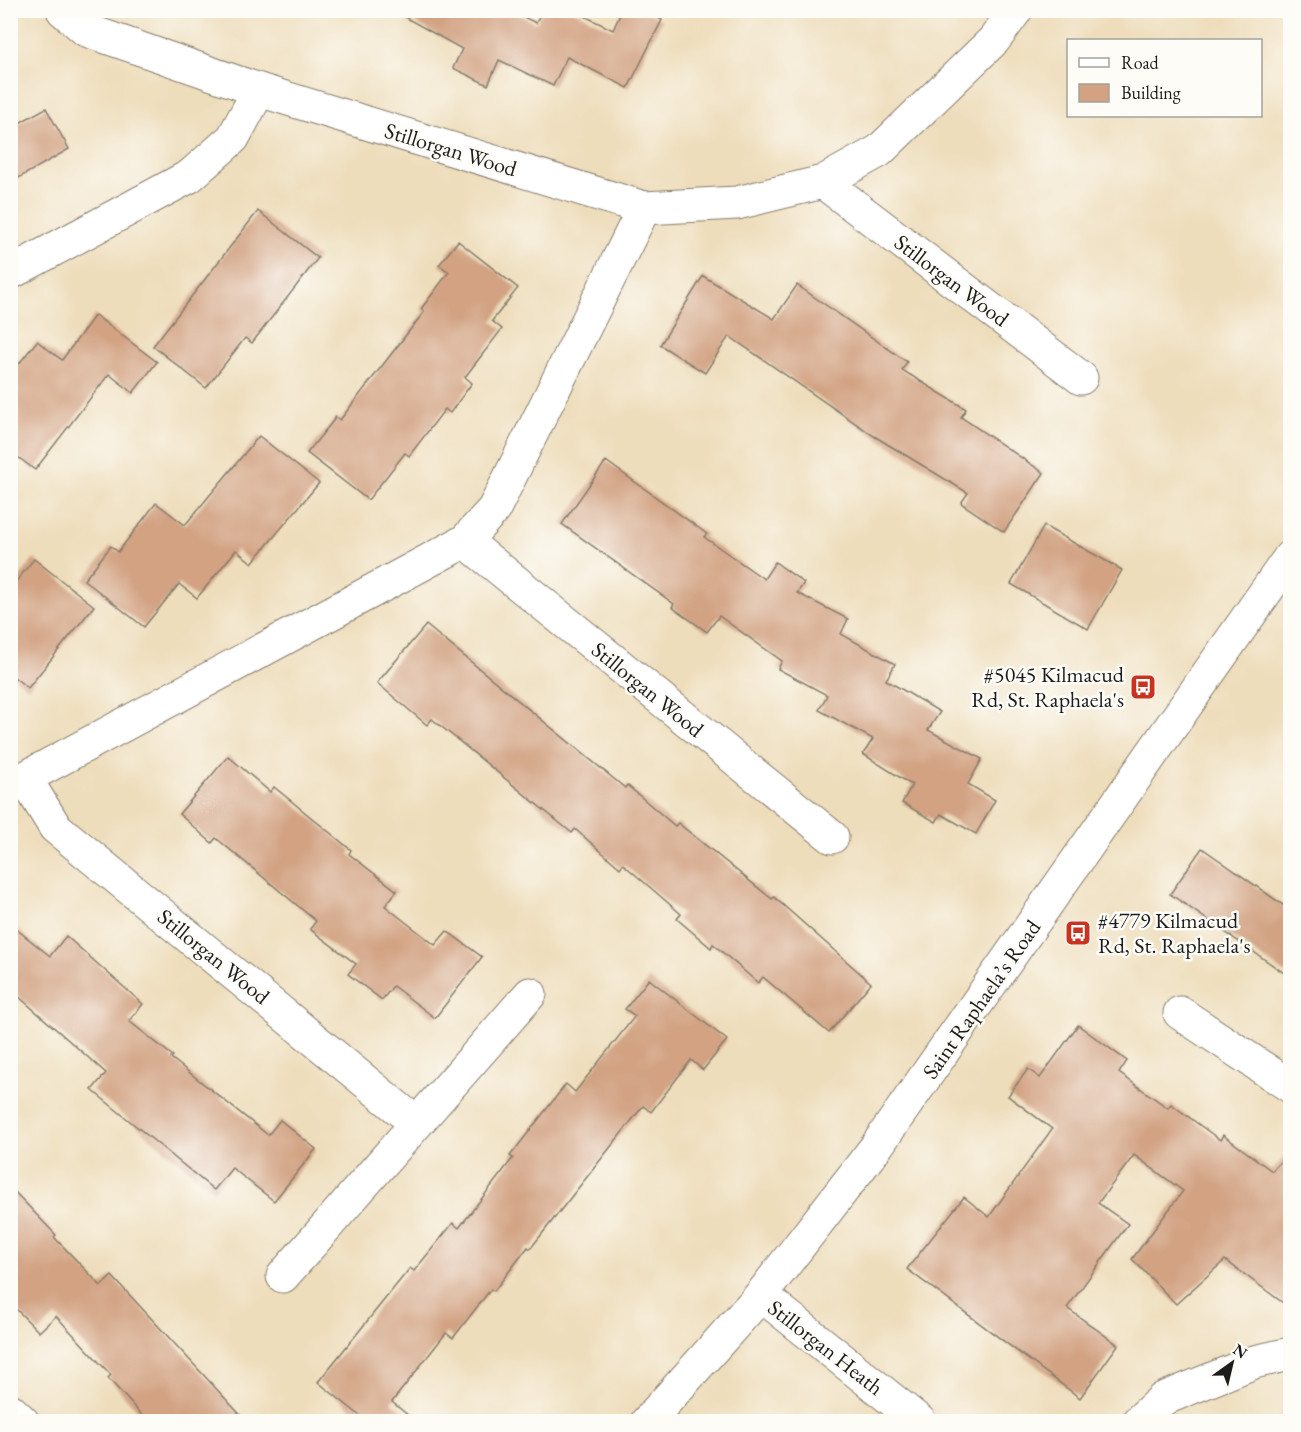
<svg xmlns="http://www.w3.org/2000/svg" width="1301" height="1432" font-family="'EB Garamond',serif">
  <rect width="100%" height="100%" fill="#fdfcf7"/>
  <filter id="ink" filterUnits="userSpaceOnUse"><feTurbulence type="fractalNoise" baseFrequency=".0167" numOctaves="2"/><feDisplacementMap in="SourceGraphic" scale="12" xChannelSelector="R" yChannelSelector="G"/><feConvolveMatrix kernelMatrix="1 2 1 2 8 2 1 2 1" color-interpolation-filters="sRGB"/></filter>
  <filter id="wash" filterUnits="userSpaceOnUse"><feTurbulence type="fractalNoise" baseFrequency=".008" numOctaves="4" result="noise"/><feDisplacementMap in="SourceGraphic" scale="24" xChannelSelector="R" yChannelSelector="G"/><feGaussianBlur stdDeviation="1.35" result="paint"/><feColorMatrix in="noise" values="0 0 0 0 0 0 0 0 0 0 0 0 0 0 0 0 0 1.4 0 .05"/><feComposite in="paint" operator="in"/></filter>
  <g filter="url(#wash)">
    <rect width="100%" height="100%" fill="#edb"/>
    <g id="blocks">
      <g fill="#d2a282">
        <polygon points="392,10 509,10 536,23 542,10 572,10 613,30 622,10 643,10 662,20 628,88 567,57 553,86 499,60 488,85 453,68 462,49"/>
        <polygon points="46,108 69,149 10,183 10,128"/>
        <polygon points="258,211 318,258 252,343 245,338 206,388 153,346"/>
        <polygon points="458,241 518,288 492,321 502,329 465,377 472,383 450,413 445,409 409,456 405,453 368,500 307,453 336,417 340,420 424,312 421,309 449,272 439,265"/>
        <polygon points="703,276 774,319 797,285 907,362 902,370 966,409 961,417 1044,473 1004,532 961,503 968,493 874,436 729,336 705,373 660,345"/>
        <polygon points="95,315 157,362 133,393 109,374 35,470 10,451 10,375 37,341 62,360"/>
        <polygon points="259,436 319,483 252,563 236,550 197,598 179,584 144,627 84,580 111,546 118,552 156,503 185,525"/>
        <polygon points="606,461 707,534 704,537 764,579 775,562 804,583 797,593 848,619 841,634 895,664 886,680 940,712 928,730 982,759 968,784 995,800 976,834 941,814 936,822 902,803 912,785 863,754 873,739 819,710 827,695 778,669 782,661 719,616 707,632 672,607 674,604 562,524"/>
        <polygon points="1044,526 1122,570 1088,629 1011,584"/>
        <polygon points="34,559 94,606 28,688 10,674 10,589"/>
        <polygon points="426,625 625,788 627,785 675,826 678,823 772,899 774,897 871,983 829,1033 763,977 758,983 713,944 711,948 677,919 681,914 623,864 620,868 575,829 572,833 432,719 427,725 377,683"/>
        <polygon points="228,756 270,792 274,787 351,850 349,854 397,891 385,906 435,945 447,931 482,957 435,1018 393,986 382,1000 348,974 356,964 310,929 316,921 216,838 212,843 179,814"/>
        <polygon points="1202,848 1290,910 1290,977 1170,894"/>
        <polygon points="10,924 50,956 66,936 143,1004 129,1021 173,1056 171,1058 268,1135 280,1120 316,1149 274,1201 232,1168 214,1190 92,1090 106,1073 10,989"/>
        <polygon points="649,979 727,1040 703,1070 691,1060 651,1112 643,1106 530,1249 528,1247 494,1291 491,1289 453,1338 446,1333 392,1402 416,1422 368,1422 318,1382 410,1268 414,1271 453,1223 459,1228 513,1158 510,1156 566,1084 575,1092 635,1016 625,1009"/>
        <polygon points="1078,1025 1127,1061 1119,1073 1168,1108 1171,1104 1220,1140 1223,1135 1272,1171 1290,1151 1290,1308 1225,1260 1176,1304 1132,1259 1183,1191 1134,1155 1098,1203 1128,1224 1067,1308 1118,1345 1080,1398 907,1269 964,1197 989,1217 1052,1129 1008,1096 1028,1069 1040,1078"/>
        <polygon points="10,1187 56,1235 54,1237 101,1286 112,1276 247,1422 148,1422 108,1378 111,1375 56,1316 39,1332 10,1303"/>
      </g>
    </g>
  </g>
  <g filter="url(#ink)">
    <use href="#blocks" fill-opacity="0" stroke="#857c6c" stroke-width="1.5"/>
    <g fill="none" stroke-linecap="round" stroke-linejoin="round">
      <g stroke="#857c6c" stroke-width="35">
        <g id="minor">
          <polyline points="259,90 644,208 737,203 823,182 879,151 994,40 1016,10"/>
          <polyline points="823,182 1081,378"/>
          <polyline points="10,273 190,176 233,138 259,90 86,30 63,10"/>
          <polyline points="465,541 832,837"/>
          <polyline points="25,778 55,827 416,1123"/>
          <polyline points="10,786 465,541 494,509 644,208"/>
          <polyline points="1180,1013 1290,1086"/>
          <polyline points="283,1276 530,994"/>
          <polyline points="761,1295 920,1422"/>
          <polyline points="10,1410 23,1422"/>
          <polyline points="1138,1422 1163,1399 1254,1362 1290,1354"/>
        </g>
      </g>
      <g stroke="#857c6c" stroke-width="35">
        <polyline id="tertiary" points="647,1422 761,1295 876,1147 1290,557"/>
      </g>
      <use href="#minor" stroke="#fff" stroke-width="33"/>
      <use href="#tertiary" stroke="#fff" stroke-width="33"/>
    </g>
  </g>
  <defs>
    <g id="bus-square" transform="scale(1.35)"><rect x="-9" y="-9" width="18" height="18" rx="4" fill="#c8321e" stroke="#fdfcf7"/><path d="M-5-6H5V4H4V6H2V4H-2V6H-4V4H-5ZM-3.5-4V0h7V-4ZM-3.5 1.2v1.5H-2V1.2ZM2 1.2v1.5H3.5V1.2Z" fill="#fff"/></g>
  </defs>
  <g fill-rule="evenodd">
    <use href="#bus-square" x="1143" y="687"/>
    <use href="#bus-square" x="1078" y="933"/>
  </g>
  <g text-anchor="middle" stroke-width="5" stroke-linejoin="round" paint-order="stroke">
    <g font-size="22" fill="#1c1c1c" stroke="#fdfcf7">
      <text transform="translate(451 149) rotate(17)" y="8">Stillorgan Wood</text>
      <text transform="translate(952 280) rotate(37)" y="8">Stillorgan Wood</text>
      <text transform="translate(648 689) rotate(39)" y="8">Stillorgan Wood</text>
      <text transform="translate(214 956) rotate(39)" y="8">Stillorgan Wood</text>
      <text transform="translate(981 999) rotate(-55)" y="8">Saint Raphaela’s Road</text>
      <text transform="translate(826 1347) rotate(38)" y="8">Stillorgan Heath</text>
    </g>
    <g font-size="22" fill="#1c1c1c" stroke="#fdfcf7" text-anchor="end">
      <text x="1124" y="682">#5045 Kilmacud<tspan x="1124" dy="25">Rd, St. Raphaela's</tspan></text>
      <text x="1098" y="928" text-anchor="start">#4779 Kilmacud<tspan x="1098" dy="25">Rd, St. Raphaela's</tspan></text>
    </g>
  </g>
  <rect width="1301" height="1432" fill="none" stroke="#fdfcf7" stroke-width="36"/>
  <rect x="1067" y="39" width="195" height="78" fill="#fdfcf7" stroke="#a3a29f" stroke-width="1.5"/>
  <rect x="1079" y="58" width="30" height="9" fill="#ffffff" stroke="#a3a29f" stroke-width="1.5"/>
  <text x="1121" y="69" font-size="18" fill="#1c1c1c">Road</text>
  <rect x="1079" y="84" width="30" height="18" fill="#d2a282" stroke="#a3a29f" stroke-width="1.5"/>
  <text x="1121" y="99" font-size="18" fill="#1c1c1c">Building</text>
  <g transform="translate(1232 1363) rotate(34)" stroke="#fdfcf7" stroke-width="4.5" paint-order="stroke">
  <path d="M0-4.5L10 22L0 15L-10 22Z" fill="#1c1c1c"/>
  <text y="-9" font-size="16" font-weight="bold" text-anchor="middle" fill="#1c1c1c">N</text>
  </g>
</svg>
